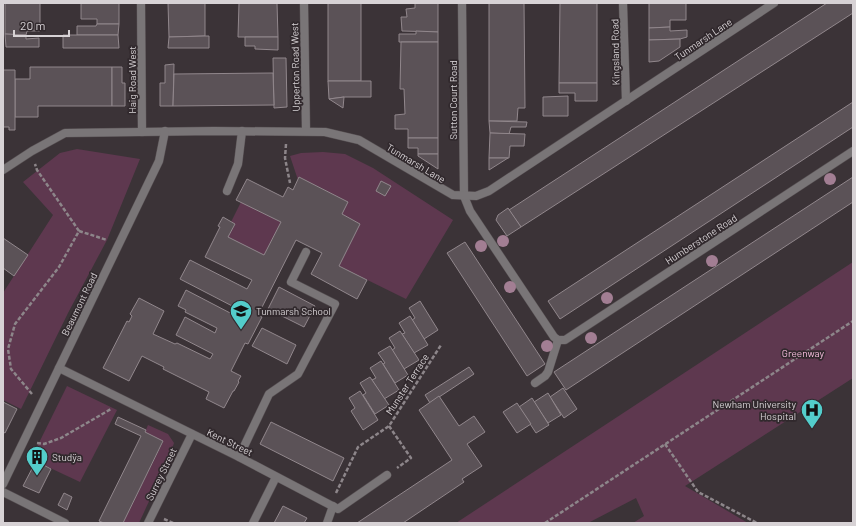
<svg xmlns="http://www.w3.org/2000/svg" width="856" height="526" font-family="Barlow,sans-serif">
  <rect width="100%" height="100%" fill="#3b3337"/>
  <g fill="#5e384f">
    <polygon points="77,149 140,159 107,240 68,313 21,409 3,400 3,293 53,215 23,182 60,153"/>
    <polygon points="323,152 345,154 373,168 453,220 406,299 339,266 360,224 342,214 348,202 299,177 298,180 290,156 301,153"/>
    <polygon points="241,202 281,222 264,255 228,237 235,224 231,222"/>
    <polygon points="853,262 853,378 685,486 748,523 633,523 644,516 636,498 588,523 456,523"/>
    <polygon points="67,386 117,410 80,482 31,459"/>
    <polygon points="148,425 168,434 174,443 168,460 139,523 123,523 163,442 145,432"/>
  </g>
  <g fill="#5b5257" stroke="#91878c">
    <polygon points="5,3 40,3 40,31 27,31 26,35 5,34"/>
    <polygon points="81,3 119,3 119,24 97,24 97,19 81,19"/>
    <polygon points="168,3 205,3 205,36 169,37"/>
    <polygon points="239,3 277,3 278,37 238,37"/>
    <rect x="328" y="3" width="33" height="78"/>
    <polygon points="415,3 438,3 438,32 402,31 401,17 407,17 406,9 415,8"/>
    <polygon points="489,3 524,3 525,108 518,108 517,121 489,121"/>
    <polygon points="560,3 597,3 597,83 559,83"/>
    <polygon points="649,3 686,3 686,20 670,20 670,27 649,28"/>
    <polygon points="827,3 853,3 853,13 521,227 509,210"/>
    <polygon points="97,24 119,24 118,35 77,35 77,26 96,26"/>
    <polygon points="670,27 670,31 687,30 687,37 680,39 649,40 649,28"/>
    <polygon points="416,31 438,32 438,42 399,42 399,34 416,34"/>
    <polygon points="5,34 26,35 26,39 39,38 39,47 6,47"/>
    <polygon points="63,35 118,35 119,48 63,48"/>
    <polygon points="205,36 209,36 209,48 168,48 169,37"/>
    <polygon points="245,37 278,37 278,50 255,49 255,46 245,46"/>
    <polygon points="680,39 680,47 659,61 649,62 649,40"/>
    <polygon points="401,42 438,42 438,138 408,138 408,129 395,129 395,115 405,114 404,89 400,89"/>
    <polygon points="273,58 286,58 287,107 274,108"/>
    <polygon points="174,64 173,106 160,106 160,83 165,83 165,65"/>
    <polygon points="30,67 112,67 112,106 38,106 38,117 15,117 15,79 30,79"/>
    <polygon points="112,67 122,67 122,83 125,83 125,106 112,106"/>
    <polygon points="3,70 15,70 15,130 9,130 9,127 3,127"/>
    <polygon points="273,73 274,105 173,106 174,74"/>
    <polygon points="328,81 371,81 371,97 344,97 329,99"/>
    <polygon points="559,83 597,83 597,101 575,101 575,93 559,93"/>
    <polygon points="568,96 568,116 543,116 543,97"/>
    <polygon points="344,97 343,108 329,99"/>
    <polygon points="853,102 853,127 560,319 548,301"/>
    <polygon points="489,121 527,122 526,127 511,127 509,134 490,133"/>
    <polygon points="490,133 525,134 524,146 510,146 509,158 489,158"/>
    <polygon points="408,138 438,138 438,154 418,154 418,148 408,148"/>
    <polygon points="418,154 438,154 438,169 418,156"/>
    <polygon points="489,158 508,158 489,170"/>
    <polygon points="299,177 348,202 342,214 360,224 339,266 367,280 357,299 311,274 322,253 296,240 258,315 262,317 248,344 245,343 231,371 241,376 238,381 239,382 234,391 233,391 224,408 206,399 209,392 163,369 164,367 142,356 129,381 103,368 127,321 129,322 132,316 130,314 139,298 164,311 153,334 175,344 177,343 210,359 213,354 176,335 185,317 215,333 217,328 185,312 186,310 178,306 186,290 234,315 238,309 180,279 190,260 247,289 252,280 205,257 220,227 218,226 223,217 235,224 228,237 264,255 281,222 236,200 247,179 283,197 288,187 293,190"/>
    <polygon points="853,177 853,202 566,390 554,372"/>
    <polygon points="381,181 391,186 385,196 376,191"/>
    <polygon points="508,208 521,227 507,236 496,220 498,215"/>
    <polygon points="3,238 28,255 14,276 3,268"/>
    <polygon points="465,242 545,364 527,376 447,253"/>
    <polygon points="279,287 315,306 304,327 268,309"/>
    <polygon points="420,301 438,330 424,339 412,320 415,318 409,308"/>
    <polygon points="410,316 428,345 414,353 402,334 405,333 399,323"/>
    <polygon points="262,328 296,345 287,364 252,346"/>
    <polygon points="400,331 419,360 404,369 392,350 395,348 389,338"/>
    <polygon points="390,346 408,375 395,383 383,364 385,363 378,353"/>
    <polygon points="381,361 399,390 384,399 372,380 376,378 370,368"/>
    <polygon points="469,367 474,374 430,403 425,395"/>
    <polygon points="370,377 389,405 375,414 363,395 366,393 360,383"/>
    <polygon points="563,388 577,409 564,418 550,397"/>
    <polygon points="360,391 378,420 363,430 351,411 355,408 349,398"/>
    <polygon points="548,393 561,415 548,423 534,402"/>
    <polygon points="439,396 459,426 474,416 485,432 467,444 482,466 462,479 464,482 403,523 357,523 452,460 419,410"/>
    <polygon points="532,398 549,425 536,433 519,407"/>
    <polygon points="3,402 17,409 5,433 3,432"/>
    <polygon points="517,403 531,424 517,433 503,412"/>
    <polygon points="118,417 146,430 145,432 163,441 123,523 104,523 99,521 141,436 115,424"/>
    <polygon points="271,422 344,458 333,481 260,444"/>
    <polygon points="36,461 51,469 39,493 23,486"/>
    <polygon points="64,493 72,497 67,510 58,505"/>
    <polygon points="283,506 307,518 304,523 274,523"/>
  </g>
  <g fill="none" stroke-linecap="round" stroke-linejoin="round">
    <g stroke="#575053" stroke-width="9">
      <g id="lane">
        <polyline points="227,191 238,164 242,131"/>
        <polyline points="239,457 269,394 298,374 335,304 291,282 306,252"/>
        <polyline points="253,523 276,477"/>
        <polyline points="327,523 333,506"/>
      </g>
    </g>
    <g stroke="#575053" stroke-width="9">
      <g id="street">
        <polyline points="141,3 142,132"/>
        <polyline points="304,3 306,131"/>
        <polyline points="462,3 464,196 470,211 554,337 558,340 565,340 853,151"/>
        <polyline points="623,3 626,101"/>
        <polyline points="3,170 32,151 65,133 214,131 325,132 359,140 453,195 476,196 489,191 774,3"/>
        <polyline points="59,368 239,457 338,509 387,475"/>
        <polyline points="535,383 545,376 548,372 558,340"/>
        <polyline points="3,484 159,161 165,131"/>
        <polyline points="3,492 65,523"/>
        <polyline points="148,523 192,434"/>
      </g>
    </g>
    <g stroke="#8d868a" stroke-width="2.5" stroke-dasharray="4 2" stroke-linecap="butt">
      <polyline points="286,144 285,158 290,183"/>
      <polyline points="79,231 107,240"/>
      <polyline points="32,394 11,369 8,349 15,324 59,267 79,231 37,170 35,164"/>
      <polyline points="389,426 411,458 397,468"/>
      <polyline points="37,443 44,444 61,438 111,409"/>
      <polyline points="665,444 698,492 757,523"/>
      <polyline points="336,493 358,447 389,426 441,345"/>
      <polyline points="164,519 173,523"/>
      <polyline points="545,523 853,321"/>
    </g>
    <use href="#lane" stroke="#797577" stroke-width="8"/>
    <use href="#street" stroke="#797577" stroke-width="8"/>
  </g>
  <g fill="#a27e93">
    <circle cx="830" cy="179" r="6"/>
    <circle cx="503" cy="241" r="6"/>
    <circle cx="481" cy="246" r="6"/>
    <circle cx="712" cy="261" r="6"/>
    <circle cx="510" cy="287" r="6"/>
    <circle cx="607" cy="298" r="6"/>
    <circle cx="591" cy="338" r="6"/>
    <circle cx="547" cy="346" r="6"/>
  </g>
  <defs>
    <g id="school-pin" transform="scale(1.15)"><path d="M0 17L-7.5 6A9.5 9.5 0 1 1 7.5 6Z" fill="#53cdcb" stroke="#31292d"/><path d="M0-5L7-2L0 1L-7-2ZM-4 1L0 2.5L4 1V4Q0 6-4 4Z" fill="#111"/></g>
    <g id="hospital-pin" transform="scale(1.15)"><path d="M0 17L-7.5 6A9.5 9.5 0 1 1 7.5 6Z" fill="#53cdcb" stroke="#31292d"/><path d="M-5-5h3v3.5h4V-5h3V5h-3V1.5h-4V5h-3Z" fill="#111"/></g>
    <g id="building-pin" transform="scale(1.15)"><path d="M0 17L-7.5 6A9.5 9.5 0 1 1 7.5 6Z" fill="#53cdcb" stroke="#31292d"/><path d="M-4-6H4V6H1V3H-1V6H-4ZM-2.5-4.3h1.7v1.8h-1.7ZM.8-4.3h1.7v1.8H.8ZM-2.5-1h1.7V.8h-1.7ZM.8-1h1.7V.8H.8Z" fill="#111"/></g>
  </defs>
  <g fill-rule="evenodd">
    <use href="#school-pin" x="241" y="311"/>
    <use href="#hospital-pin" x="812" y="410"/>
    <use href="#building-pin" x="37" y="457"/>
  </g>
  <g text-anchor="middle" stroke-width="3.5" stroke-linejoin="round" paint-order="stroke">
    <g font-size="10" fill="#d7d2d5" stroke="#31292d">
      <text transform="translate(703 39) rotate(-34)" y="4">Tunmarsh Lane</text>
      <text transform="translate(615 52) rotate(-91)" y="4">Kingsland Road</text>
      <text transform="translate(295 67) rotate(-91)" y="4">Upperton Road West</text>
      <text transform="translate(132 80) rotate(-90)" y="4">Haig Road West</text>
      <text transform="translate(453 100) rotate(-90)" y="4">Sutton Court Road</text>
      <text transform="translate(416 163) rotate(31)" y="4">Tunmarsh Lane</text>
      <text transform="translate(701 239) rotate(-33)" y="4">Humberstone Road</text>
      <text transform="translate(79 304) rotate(-64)" y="4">Beaumont Road</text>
      <text transform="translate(407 384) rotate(-57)" y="4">Munster Terrace</text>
      <text transform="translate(230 442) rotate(26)" y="4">Kent Street</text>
      <text transform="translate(161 474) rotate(-64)" y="4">Surrey Street</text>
    </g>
    <g font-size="10" fill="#d7d2d5" stroke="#31292d" text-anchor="start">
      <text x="256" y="315">Tunmarsh School</text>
      <text x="796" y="408" text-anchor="end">Newham University<tspan x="796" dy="12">Hospital</tspan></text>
      <text x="52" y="461">Studÿa</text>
    </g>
    <g font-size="10" fill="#f7bcde" stroke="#31292d">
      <text x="803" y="357">Greenway</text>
    </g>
  </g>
  <rect width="856" height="526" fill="none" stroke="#d7d2d5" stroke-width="8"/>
  <path d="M14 30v6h55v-6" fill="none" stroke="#d7d2d5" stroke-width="2"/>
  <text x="20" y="30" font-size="12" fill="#d7d2d5" stroke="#31292d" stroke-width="3" paint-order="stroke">20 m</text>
</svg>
